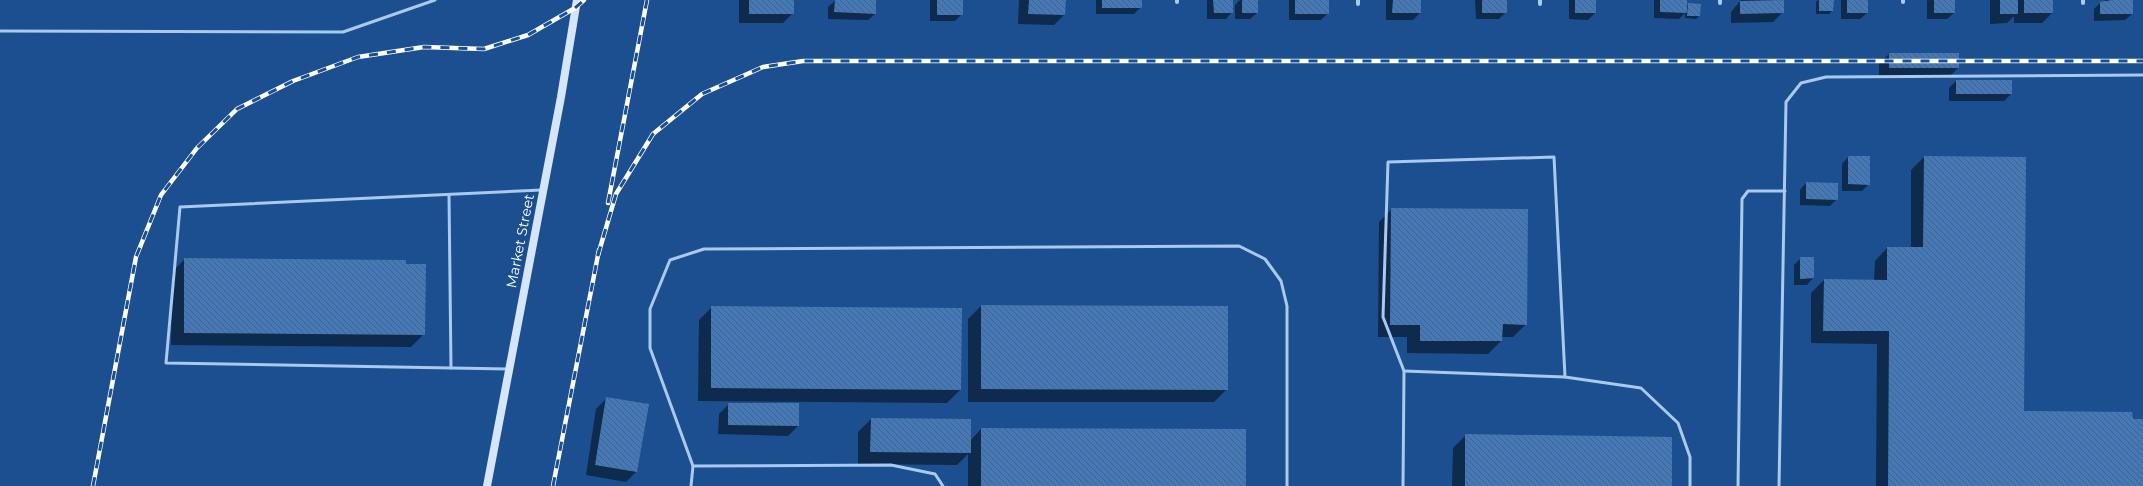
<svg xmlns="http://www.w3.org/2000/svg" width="2143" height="486" font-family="Montserrat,sans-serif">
  <defs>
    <pattern id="building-back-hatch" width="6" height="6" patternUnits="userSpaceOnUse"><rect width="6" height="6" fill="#4478b7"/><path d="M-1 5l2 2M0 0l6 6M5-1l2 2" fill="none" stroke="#486282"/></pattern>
  </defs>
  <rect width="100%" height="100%" fill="#1b4f8f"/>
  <g fill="#0007">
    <polygon points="739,0 793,0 793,13 783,23 739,23"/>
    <polygon points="875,0 875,14 868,20 828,19 828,7 835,1"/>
    <polygon points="930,0 962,0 962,14 955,21 930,21"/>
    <polygon points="1019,0 1065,0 1064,15 1054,25 1018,24"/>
    <polygon points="1096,0 1141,0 1141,7 1134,14 1096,14"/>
    <polygon points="1207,0 1232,0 1232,12 1226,19 1207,19"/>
    <polygon points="1240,0 1257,0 1257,13 1250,19 1235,19 1235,5"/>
    <polygon points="1289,0 1328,0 1328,13 1321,20 1289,20"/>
    <polygon points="1386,0 1420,0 1420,13 1413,20 1386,20"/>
    <polygon points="1475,0 1506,0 1506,12 1499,19 1476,19"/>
    <polygon points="1569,0 1595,0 1595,13 1588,20 1569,19"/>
    <polygon points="1654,0 1686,0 1686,7 1689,4 1699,16 1696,19 1685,18 1685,13 1679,19 1654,18"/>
    <polygon points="1741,0 1783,0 1783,12 1773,22 1731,23 1731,12"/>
    <polygon points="1818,0 1833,0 1832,11 1829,14 1816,14 1816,2"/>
    <polygon points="1841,0 1867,0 1867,13 1860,19 1841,19"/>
    <polygon points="1927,0 1954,0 1954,13 1947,19 1927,19"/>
    <polygon points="1990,0 2052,0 2052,13 2042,23 2014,23 2014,16 2007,23 1990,24"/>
    <polygon points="2105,0 2132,0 2132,14 2125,20 2094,21 2094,9 2100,3 2105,3"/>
    <polygon points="1889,54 1958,68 1948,78 1879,78 1879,64"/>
    <polygon points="1956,81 2011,81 2011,94 2004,101 1949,101 1949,88"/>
    <polygon points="1848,157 1869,184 1862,191 1842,191 1842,164"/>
    <polygon points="1924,157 2023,412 2143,420 2143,486 1876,486 1877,344 1811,343 1811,293 1824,280 1874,281 1875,261 1887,248 1911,248 1911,170"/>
    <polygon points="1806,183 1837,199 1830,206 1800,205 1800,190"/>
    <polygon points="1392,209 1526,324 1513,337 1501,337 1501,341 1488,354 1407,353 1407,337 1378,337 1379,222"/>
    <polygon points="1801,258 1813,278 1807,285 1794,285 1794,265"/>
    <polygon points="185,259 424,334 411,347 171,345 172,272"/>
    <polygon points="981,306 1227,389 1214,402 968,402 968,319"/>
    <polygon points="712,307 960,390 947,403 698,401 699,320"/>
    <polygon points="606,399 636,472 626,482 586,475 596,409"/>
    <polygon points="729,404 798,426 788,436 718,434 719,414"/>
    <polygon points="871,419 970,441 981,429 1245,486 968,486 968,454 957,465 858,464 858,432"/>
    <polygon points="1466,435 1671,486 1452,486 1453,448"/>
  </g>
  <g fill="url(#building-back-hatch)">
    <rect x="749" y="0" width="45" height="14"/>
    <polygon points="835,0 876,0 876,14 834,12"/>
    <rect x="937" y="0" width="26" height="15"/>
    <polygon points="1029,0 1066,0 1065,15 1028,14"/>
    <rect x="1102" y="0" width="40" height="8"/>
    <polygon points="1213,0 1233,0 1233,13 1214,13"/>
    <rect x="1242" y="0" width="16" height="13"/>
    <rect x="1295" y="0" width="34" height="14"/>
    <polygon points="1393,0 1421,0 1421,13 1392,13"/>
    <rect x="1482" y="0" width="25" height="13"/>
    <rect x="1575" y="0" width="21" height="13"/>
    <polygon points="1660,0 1687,0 1687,13 1660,12"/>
    <polygon points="1784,0 1784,13 1740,14 1740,1"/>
    <polygon points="1819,0 1834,0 1833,11 1819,11"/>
    <rect x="1847" y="0" width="21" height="13"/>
    <rect x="1934" y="0" width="21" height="13"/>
    <rect x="2000" y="0" width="18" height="14"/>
    <rect x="2024" y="0" width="29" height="13"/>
    <polygon points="2112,0 2133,0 2133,14 2100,14 2100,2"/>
    <polygon points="1688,3 1701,4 1700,16 1687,16"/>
    <rect x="1889" y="53" width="70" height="15"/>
    <rect x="1956" y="80" width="56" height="14"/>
    <polygon points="1848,156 1870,156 1870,185 1848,184"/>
    <polygon points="1924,156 2026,157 2024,411 2132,412 2133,419 2143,419 2143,486 1888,486 1889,331 1823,331 1824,279 1887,280 1887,247 1923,247"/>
    <polygon points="1806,182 1838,183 1838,200 1806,199"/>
    <polygon points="1391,208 1528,209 1527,325 1503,324 1502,341 1420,341 1420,325 1390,325"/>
    <polygon points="1800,257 1814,257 1814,278 1800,279"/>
    <polygon points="184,258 406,260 406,264 426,264 425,335 184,333"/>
    <polygon points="981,305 1228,306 1228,390 981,389"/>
    <polygon points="711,306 962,308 961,390 711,388"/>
    <polygon points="606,397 649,404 637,472 595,465"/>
    <polygon points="728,403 799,403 799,426 728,425"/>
    <polygon points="871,418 971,419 971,453 870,452"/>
    <polygon points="981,428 1246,429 1246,486 981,486"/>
    <polygon points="1465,434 1672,437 1672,486 1465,486"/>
  </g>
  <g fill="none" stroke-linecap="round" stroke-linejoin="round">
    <g stroke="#a9c9ee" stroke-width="3">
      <polyline points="0,31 343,32 435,0"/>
      <polyline points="449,195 451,368"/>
      <polyline points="508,369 166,363 180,207 542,190"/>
      <polyline points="1404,371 1565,377"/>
      <polyline points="691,486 693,466"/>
      <polyline points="943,486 935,474 891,465 693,466 650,348 650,309 670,260 704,249 1239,246 1265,259 1281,281 1287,306 1287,486"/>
      <polyline points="1403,486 1404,371 1383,317 1388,162 1554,157 1565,377 1641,388 1678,423 1690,457 1690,486"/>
      <polyline points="1738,486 1742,199 1748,191 1785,191"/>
      <polyline points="1779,486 1786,102 1801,83 1826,77 2143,75"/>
    </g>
    <g stroke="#a9c9ee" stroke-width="4">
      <polyline points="1177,0 1177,2"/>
      <polyline points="1358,0 1358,4"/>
      <polyline points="1540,0 1540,4"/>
      <polyline points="1720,0 1720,3"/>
      <polyline points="1903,2 1903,0"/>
      <polyline points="2083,3 2083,0"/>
    </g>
    <polyline stroke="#d6e6fa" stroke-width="8" points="487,486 561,97 577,0"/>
    <g stroke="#fff" stroke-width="4.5">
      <g id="rail">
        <polyline points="608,203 647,0"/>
        <polyline points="598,255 616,194 653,134 702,94 763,67 803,61 2143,61"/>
        <polyline points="93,486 136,257 161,195 197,148 237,109 293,81 358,57 424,47 484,49 528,35 575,8 584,0"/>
        <polyline points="553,486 599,250"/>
      </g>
    </g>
    <use href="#rail" stroke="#1b4f8f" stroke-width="3" stroke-dasharray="9" stroke-linecap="butt"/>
  </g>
  <g text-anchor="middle" stroke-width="4" stroke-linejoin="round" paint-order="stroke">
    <g font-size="14" fill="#fff" stroke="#1b4f8f">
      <text transform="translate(520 241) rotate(-79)" y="5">Market Street</text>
    </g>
  </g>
</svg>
